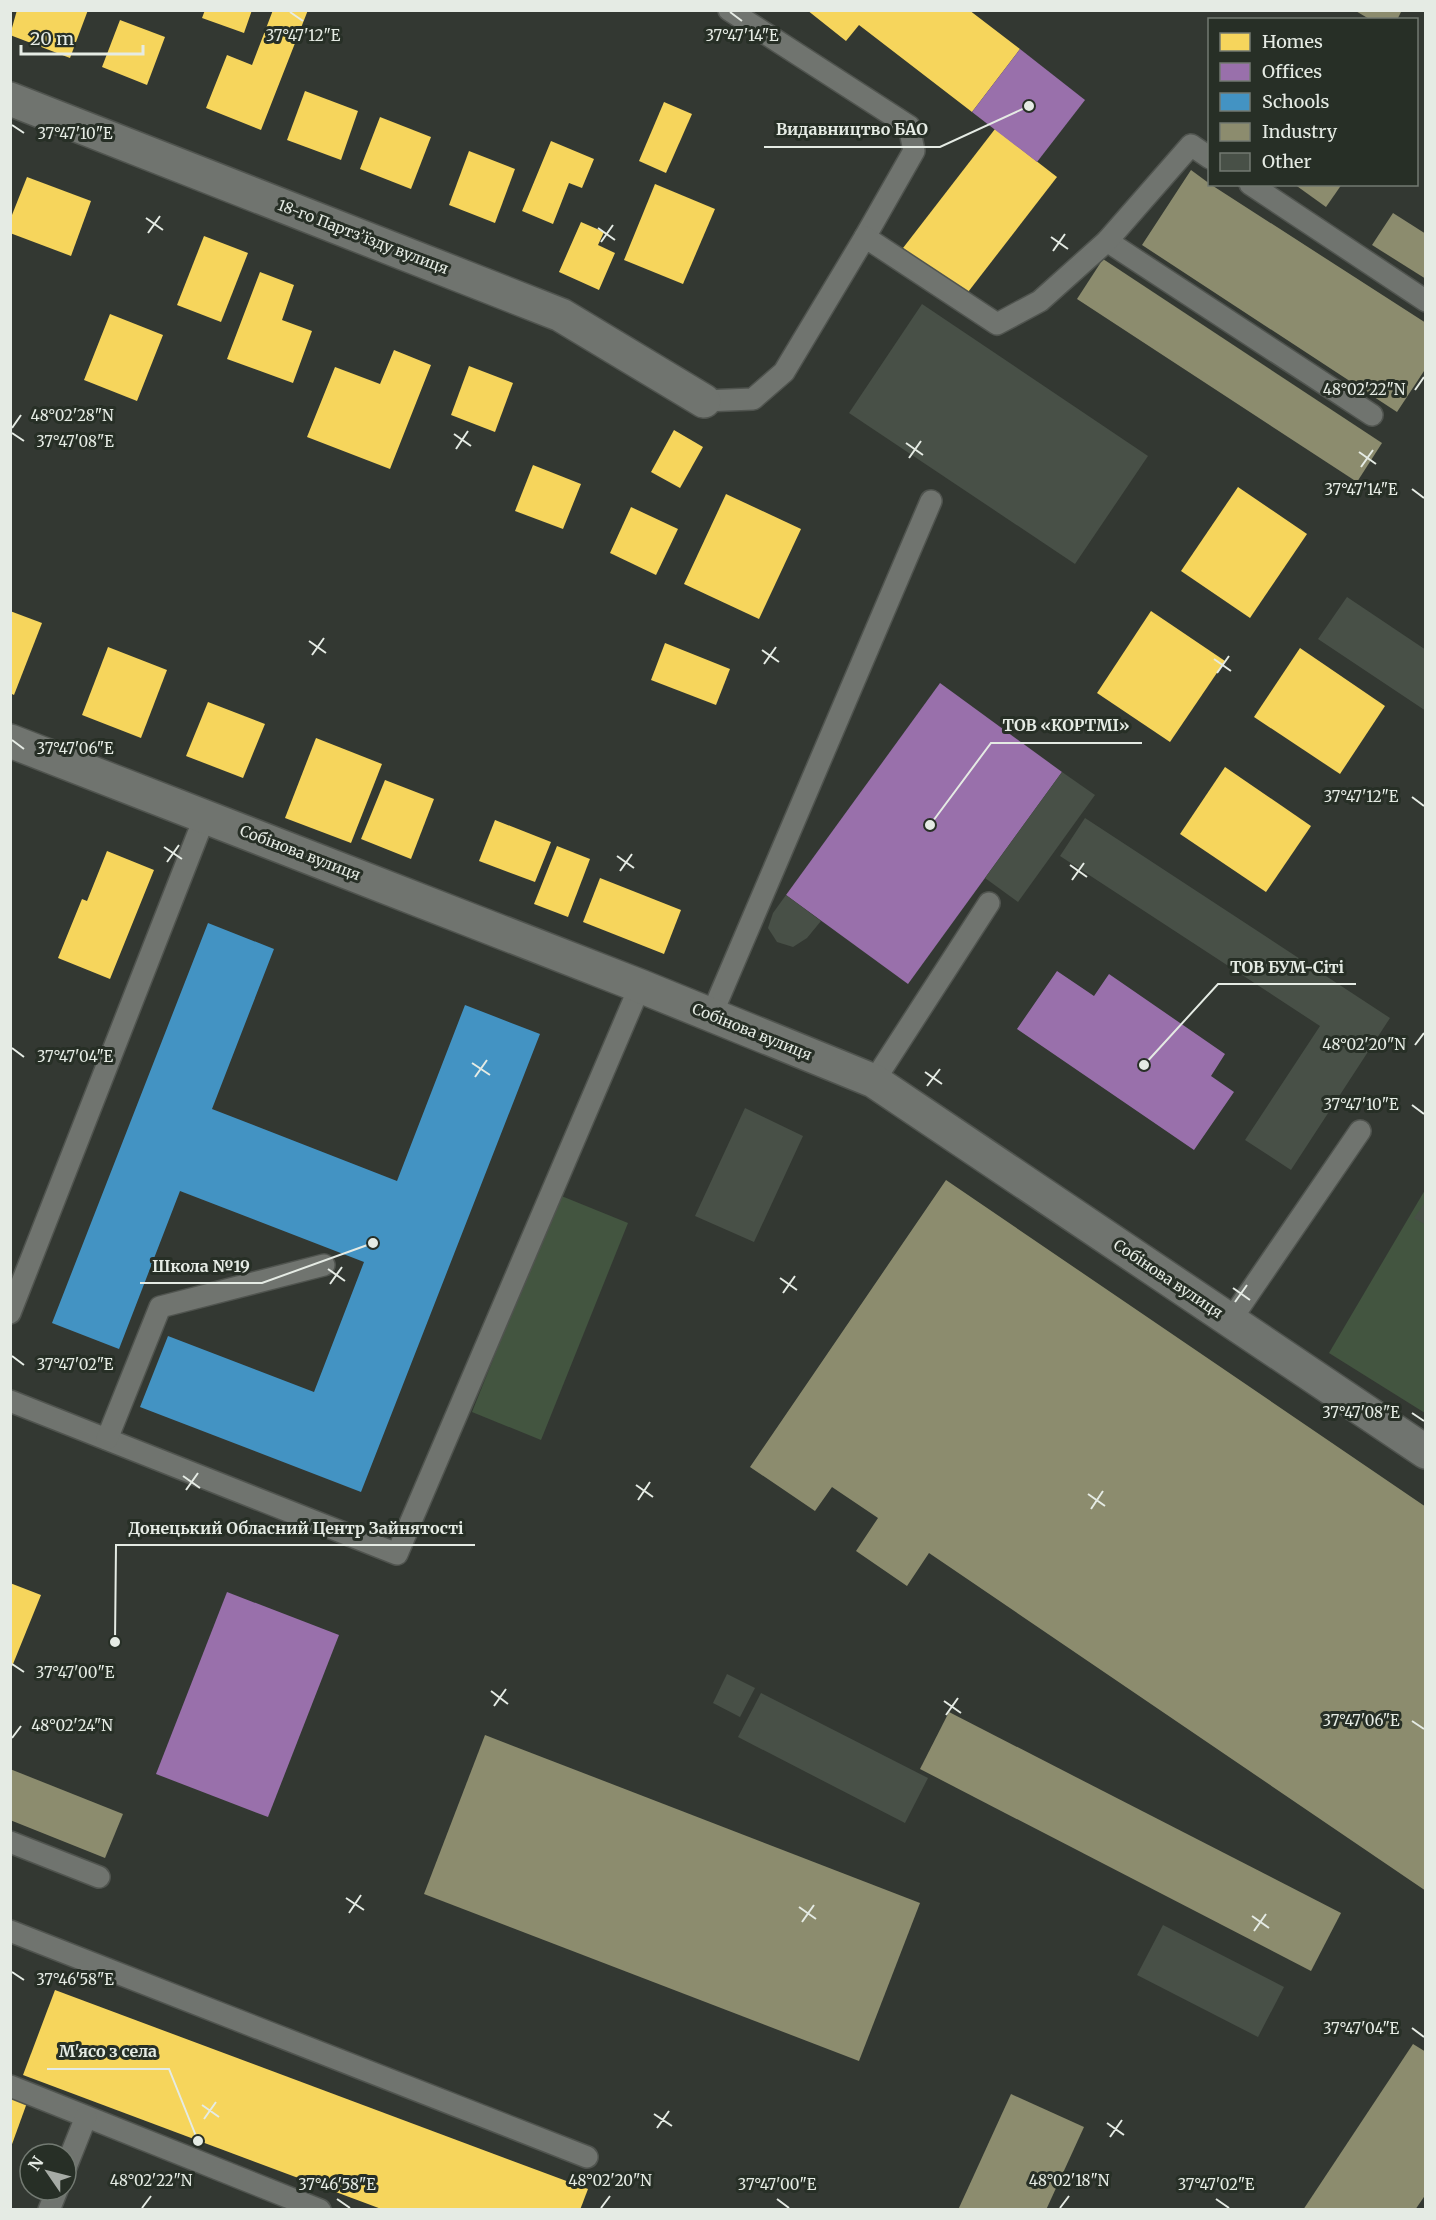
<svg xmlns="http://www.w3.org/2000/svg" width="1436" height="2220" font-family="Merriweather,serif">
  <rect width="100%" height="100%" fill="#333832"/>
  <g fill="#435540">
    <polygon points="1425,1190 1425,1413 1329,1353"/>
    <polygon points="559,1195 628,1223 541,1440 472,1412"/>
  </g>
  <g fill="#f6d55c">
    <polygon points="17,10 88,10 70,58 10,35"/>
    <polygon points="205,10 252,10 244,33 202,18"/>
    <polygon points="273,10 308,10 261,130 206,108 227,55 252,65"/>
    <polygon points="807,10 969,10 1020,49 972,112 859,25 846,41"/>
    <polygon points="120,20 165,37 147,85 102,67"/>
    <polygon points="305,91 358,111 341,160 287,140"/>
    <polygon points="664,102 692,114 666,173 639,161"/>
    <polygon points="380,117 431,137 411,189 360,169"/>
    <polygon points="995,129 1057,177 965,296 903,248"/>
    <polygon points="551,141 594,159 582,188 569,183 553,224 522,211"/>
    <polygon points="469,151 515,169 495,223 449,205"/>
    <polygon points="27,177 91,201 71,256 10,233 10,220"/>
    <polygon points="655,184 715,209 683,284 624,260"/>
    <polygon points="581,222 604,232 598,245 615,253 599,290 559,272"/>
    <polygon points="204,236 248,253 221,322 177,305"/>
    <polygon points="260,272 294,285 282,320 312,331 293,383 227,359"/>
    <polygon points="110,314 163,335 137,401 84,380"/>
    <polygon points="394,350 431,365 390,469 307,437 335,367 380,384"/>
    <polygon points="469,366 513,383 495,432 451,415"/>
    <polygon points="674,430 703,447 680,488 651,472"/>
    <polygon points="533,465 581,484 563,529 515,511"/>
    <polygon points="1238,487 1307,534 1250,618 1181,571"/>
    <polygon points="726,494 801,529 759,619 684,584"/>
    <polygon points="631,507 678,529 656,575 610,553"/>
    <polygon points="10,611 42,623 14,695 10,693"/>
    <polygon points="1151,611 1225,661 1170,742 1097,693"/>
    <polygon points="665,643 730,669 716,705 651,680"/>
    <polygon points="108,647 167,670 141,738 82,715"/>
    <polygon points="1300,648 1385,706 1340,774 1254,717"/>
    <polygon points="208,702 265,724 243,778 186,756"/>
    <polygon points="316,738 382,764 351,843 285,818"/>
    <polygon points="1225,767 1311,826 1266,892 1180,834"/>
    <polygon points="385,780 434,799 411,859 361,839"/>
    <polygon points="495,820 551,842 535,882 479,861"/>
    <polygon points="557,846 590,859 568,917 534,904"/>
    <polygon points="107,851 154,870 110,979 58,958 82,899 87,901"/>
    <polygon points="600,878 681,910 664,954 583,922"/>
    <polygon points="10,1583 41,1595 11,1669 10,1669"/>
    <polygon points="55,1990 588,2189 580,2210 384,2210 23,2075"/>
    <polygon points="10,2094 28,2100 11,2147 10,2147"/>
  </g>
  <g fill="#9970ab">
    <polygon points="1020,49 1085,100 1037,162 972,112"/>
    <polygon points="940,683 1062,772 908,984 786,895"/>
    <polygon points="1057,971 1094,996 1109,974 1225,1054 1211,1076 1234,1092 1194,1150 1017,1029"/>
    <polygon points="227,1592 339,1635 268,1817 156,1774"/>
  </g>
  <polygon fill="#4393c3" points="208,923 274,949 212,1109 397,1181 465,1005 540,1034 361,1492 140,1407 168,1336 314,1392 364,1262 180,1191 119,1349 52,1323"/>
  <g fill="#8c8c6e">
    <polygon points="1354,10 1402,10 1397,20 1371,20"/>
    <polygon points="1191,170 1210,184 1426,323 1426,368 1397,412 1142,245"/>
    <polygon points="1294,184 1342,184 1326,207"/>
    <polygon points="1393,213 1426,234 1426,279 1372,245"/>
    <polygon points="1103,259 1382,443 1357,482 1077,299"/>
    <polygon points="946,1180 1426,1507 1426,1891 929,1553 907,1586 856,1551 878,1518 832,1487 815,1511 750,1467"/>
    <polygon points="949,1712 1341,1913 1311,1971 920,1769"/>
    <polygon points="485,1735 920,1903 859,2061 424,1894"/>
    <polygon points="10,1769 123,1814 105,1858 10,1820"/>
    <polygon points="1413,2044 1426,2052 1426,2194 1415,2210 1303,2210"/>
    <polygon points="1011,2094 1084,2127 1046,2210 958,2210"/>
  </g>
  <g fill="#485047">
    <polygon points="922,304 1148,456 1075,564 849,413"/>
    <polygon points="1347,597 1426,650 1426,711 1318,639"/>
    <polygon points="1062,772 1095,795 1018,902 985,878"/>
    <polygon points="1085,818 1390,1018 1291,1170 1245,1140 1320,1026 1060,856"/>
    <polygon points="786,895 821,921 807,938 793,947 777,942 768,928 773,913"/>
    <polygon points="745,1108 803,1136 754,1242 695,1216"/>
    <polygon points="1426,1201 1426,1225 1414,1218"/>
    <polygon points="727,1674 755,1688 740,1717 713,1703"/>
    <polygon points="761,1693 928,1778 905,1823 738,1737"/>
    <polygon points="1163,1925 1284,1987 1258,2037 1137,1975"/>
  </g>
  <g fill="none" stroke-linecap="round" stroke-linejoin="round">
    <g stroke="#50544f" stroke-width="24">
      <g id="lane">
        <polyline points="729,10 909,126 914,151 865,237"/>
        <polyline points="1250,184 1426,301"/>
        <polyline points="1107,241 1372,415"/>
        <polyline points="704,401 753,399 784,372 865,237 997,324 1040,301 1107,241 1191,145 1210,158"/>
        <polyline points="711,1016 931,501"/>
        <polyline points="874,1081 989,903"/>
        <polyline points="10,1313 205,816"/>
        <polyline points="1230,1321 1360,1131"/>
        <polyline points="10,1401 397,1554 640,986"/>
        <polyline points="107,1439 160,1307 324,1265"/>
        <polyline points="10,1842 99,1877"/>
        <polyline points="10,1931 587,2157"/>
        <polyline points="10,2086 320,2210"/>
        <polyline points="66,2167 86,2117"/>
        <polyline points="49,2210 57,2190"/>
      </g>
    </g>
    <g stroke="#50544f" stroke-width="36">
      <g id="street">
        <polyline points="10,99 561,315 704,401"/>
        <polyline points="10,741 640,986 874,1081 1426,1452"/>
      </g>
    </g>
    <use href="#lane" stroke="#70746f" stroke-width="21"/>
    <use href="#street" stroke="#70746f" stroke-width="33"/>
  </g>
  <path fill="none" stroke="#e5ebe4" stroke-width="2" d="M290,12L303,21M730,12L742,21M12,125L24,133M146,218L163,230M598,228L615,240M148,233L160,216M1051,237L1068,249M601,242L613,225M1053,251L1065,234M1415,390L1424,377M12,428L21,415M12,433L24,441M454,434L471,446M906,443L923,455M456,449L468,431M1359,452L1376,464M909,458L921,441M1361,467L1373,450M1412,489L1424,498M309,641L326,653M762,650L779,662M312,655L324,638M1214,659L1231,671M764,664L776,647M1217,673L1229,656M12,740L24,749M1412,797L1424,806M164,847L182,859M617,856L634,868M167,862L179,845M1070,865L1087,877M620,871L632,854M1072,880L1084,863M1415,1045L1424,1033M12,1048L24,1057M472,1063L490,1075M925,1072L942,1084M475,1077L487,1060M927,1086L940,1069M1412,1105L1424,1114M328,1269L345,1281M780,1278L797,1290M330,1284L342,1267M1233,1288L1250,1300M783,1293L795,1276M1235,1302L1247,1285M12,1356L24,1365M1412,1413L1424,1421M183,1476L200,1488M636,1485L653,1497M186,1490L198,1473M1088,1494L1105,1506M638,1500L650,1482M1091,1509L1103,1491M12,1664L24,1672M491,1691L508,1704M944,1701L961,1713M494,1706L506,1689M946,1715L958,1698M1412,1721L1424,1729M12,1738L21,1726M346,1898L364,1910M799,1907L816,1919M349,1913L361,1895M1252,1916L1269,1928M802,1922L814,1905M1254,1931L1266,1914M12,1972L24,1980M1412,2028L1424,2037M202,2105L219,2117M654,2114L672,2126M204,2119L216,2102M1107,2123L1124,2135M657,2128L669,2111M1110,2137L1122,2120M337,2199L350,2208M777,2199L789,2208M1216,2199L1229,2208M142,2208L151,2196M601,2208L610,2196M1060,2208L1069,2196"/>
  <g text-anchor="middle" stroke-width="6" stroke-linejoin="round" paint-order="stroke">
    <g font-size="15" fill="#e5ebe4" stroke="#272f26">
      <text transform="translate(363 237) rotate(21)" y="5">18-го Партз’їзду вулиця</text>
      <text transform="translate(300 853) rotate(21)" y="5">Собінова вулиця</text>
      <text transform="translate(752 1032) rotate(22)" y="5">Собінова вулиця</text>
      <text transform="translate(1168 1279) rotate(34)" y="5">Собінова вулиця</text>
    </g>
  </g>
  <g font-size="15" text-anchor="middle" fill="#e5ebe4" stroke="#272f26" stroke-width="6" stroke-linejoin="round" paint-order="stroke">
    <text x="303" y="41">37°47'12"E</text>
    <text x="742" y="41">37°47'14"E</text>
    <text x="75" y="139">37°47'10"E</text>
    <text x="1364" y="395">48°02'22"N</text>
    <text x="72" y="421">48°02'28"N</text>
    <text x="75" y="447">37°47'08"E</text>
    <text x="1361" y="495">37°47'14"E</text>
    <text x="75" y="754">37°47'06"E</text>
    <text x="1361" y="802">37°47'12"E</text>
    <text x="1364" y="1050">48°02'20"N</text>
    <text x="75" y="1062">37°47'04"E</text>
    <text x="1361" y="1110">37°47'10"E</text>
    <text x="75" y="1370">37°47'02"E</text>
    <text x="1361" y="1418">37°47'08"E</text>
    <text x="75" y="1678">37°47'00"E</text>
    <text x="1361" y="1726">37°47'06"E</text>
    <text x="72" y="1731">48°02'24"N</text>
    <text x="75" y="1985">37°46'58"E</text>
    <text x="1361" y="2034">37°47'04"E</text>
    <text x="151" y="2186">48°02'22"N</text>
    <text x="610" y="2186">48°02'20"N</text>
    <text x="1069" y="2186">48°02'18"N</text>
    <text x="337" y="2190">37°46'58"E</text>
    <text x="777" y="2190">37°47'00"E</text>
    <text x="1216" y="2190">37°47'02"E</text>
  </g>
  <path fill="none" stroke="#e5ebe4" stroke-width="2" d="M1029 106L940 147H764M930 825L991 743H1142M1144 1065L1218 984H1356M373 1243L262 1283H140M115 1642L116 1545H475M198 2141L169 2069H47"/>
  <g fill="#e5ebe4" stroke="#272f26" stroke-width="2">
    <circle cx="1029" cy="106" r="6"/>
    <circle cx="930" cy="825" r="6"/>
    <circle cx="1144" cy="1065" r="6"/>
    <circle cx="373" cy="1243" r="6"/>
    <circle cx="115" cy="1642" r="6"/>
    <circle cx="198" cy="2141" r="6"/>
  </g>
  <g font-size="16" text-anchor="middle" font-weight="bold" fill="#e5ebe4" stroke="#272f26" stroke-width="6" stroke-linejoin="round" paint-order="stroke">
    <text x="852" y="135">Видавництво БАО</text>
    <text x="1066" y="731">ТОВ «КОРТМІ»</text>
    <text x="1287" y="973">ТОВ БУМ-Сіті</text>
    <text x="201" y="1272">Школа №19</text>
    <text x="296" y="1534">Донецький Обласний Центр Зайнятості</text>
    <text x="108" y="2057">М'ясо з села</text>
  </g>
  <rect width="1436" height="2220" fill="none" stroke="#e5ebe4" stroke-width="24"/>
  <rect x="1208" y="18" width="210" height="168" fill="#272f26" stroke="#737a72" stroke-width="1.5"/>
  <rect x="1220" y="33" width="30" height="18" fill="#f6d55c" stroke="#737a72" stroke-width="1.5"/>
  <text x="1262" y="48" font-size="18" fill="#e5ebe4">Homes</text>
  <rect x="1220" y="63" width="30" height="18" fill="#9970ab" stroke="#737a72" stroke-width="1.5"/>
  <text x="1262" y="78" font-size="18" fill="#e5ebe4">Offices</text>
  <rect x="1220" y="93" width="30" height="18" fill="#4393c3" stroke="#737a72" stroke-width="1.5"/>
  <text x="1262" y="108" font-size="18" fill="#e5ebe4">Schools</text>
  <rect x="1220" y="123" width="30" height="18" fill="#8c8c6e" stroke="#737a72" stroke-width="1.5"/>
  <text x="1262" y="138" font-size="18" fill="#e5ebe4">Industry</text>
  <rect x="1220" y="153" width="30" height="18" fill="#485047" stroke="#737a72" stroke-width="1.5"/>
  <text x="1262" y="168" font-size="18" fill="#e5ebe4">Other</text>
  <g transform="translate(48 2172) rotate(305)"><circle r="28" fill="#272f26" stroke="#737a72" stroke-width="1.5"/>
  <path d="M0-4.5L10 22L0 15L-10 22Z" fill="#a7aca6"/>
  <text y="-9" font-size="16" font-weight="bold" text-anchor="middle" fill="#e5ebe4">N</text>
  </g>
  <path d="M21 45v9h122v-9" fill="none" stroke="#e5ebe4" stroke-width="3"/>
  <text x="30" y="45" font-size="18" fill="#e5ebe4" stroke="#272f26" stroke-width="4.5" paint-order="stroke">20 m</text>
</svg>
